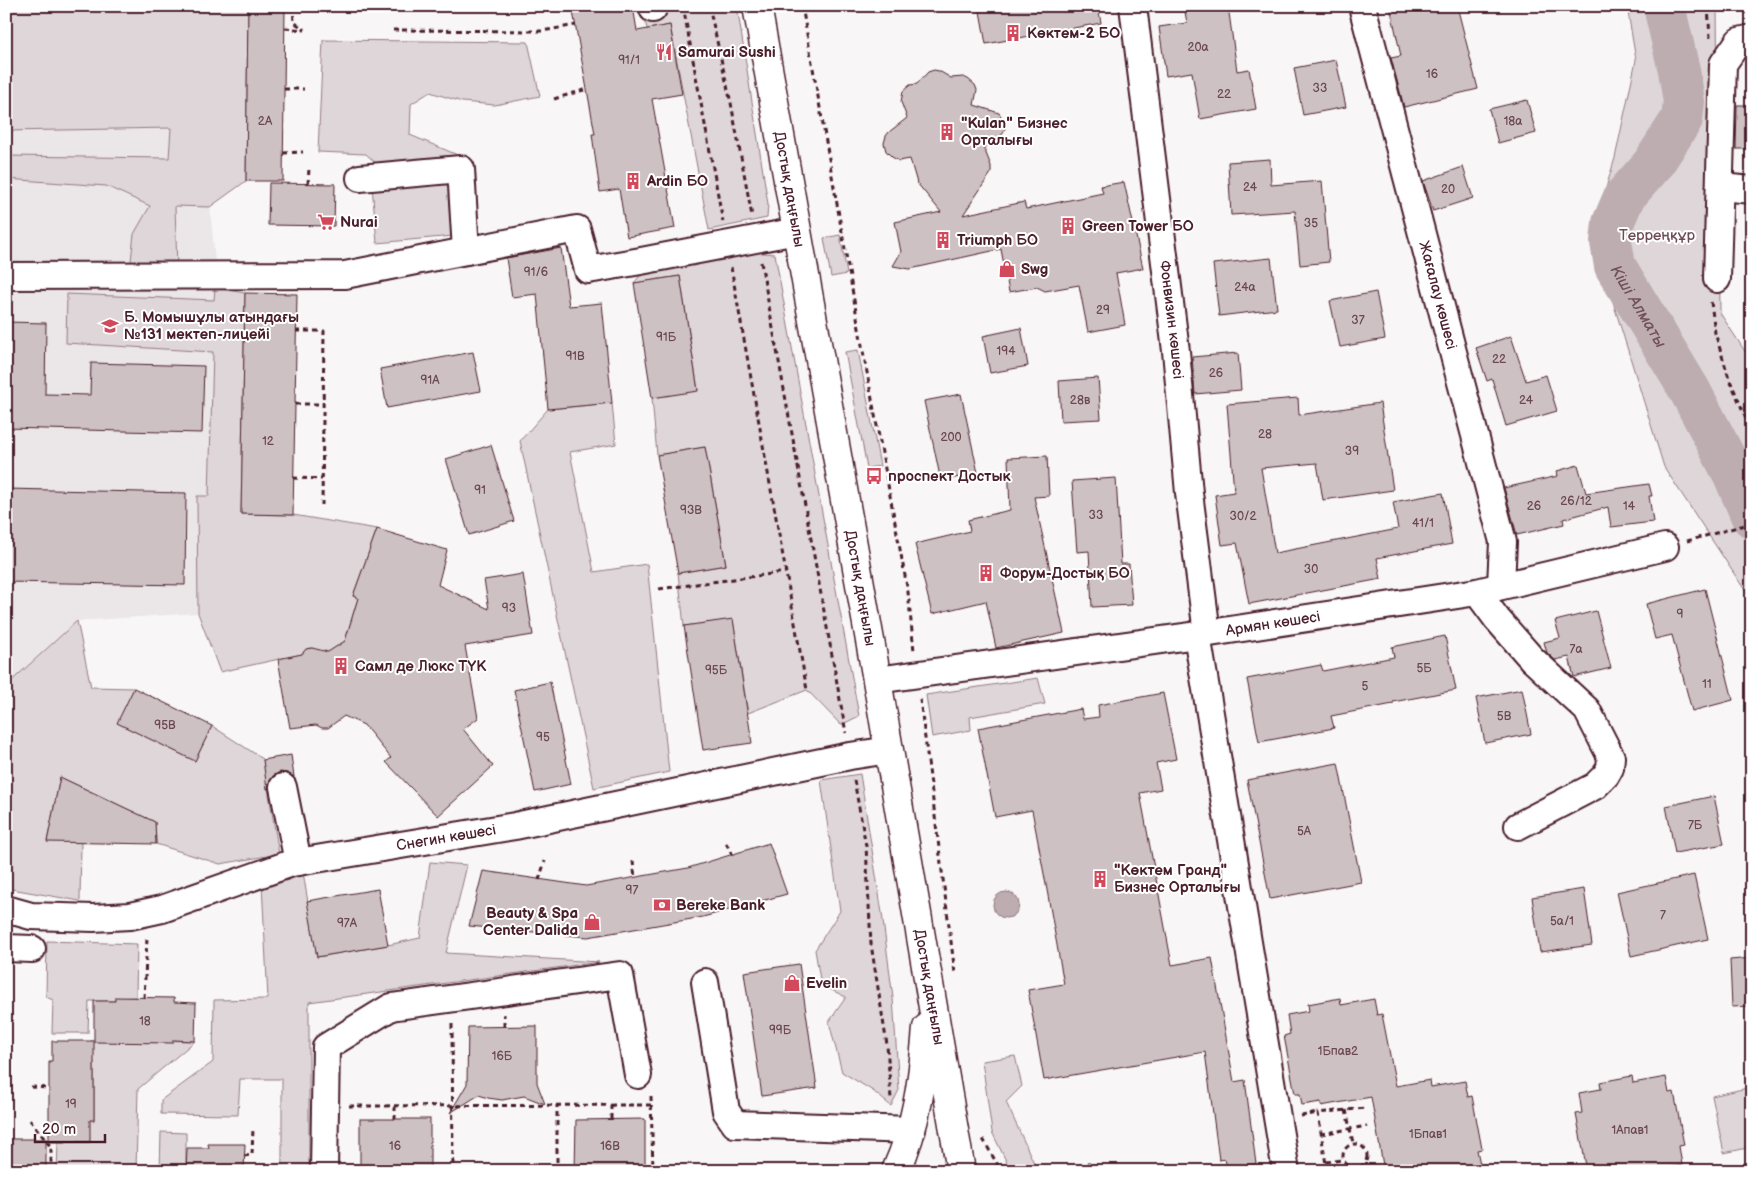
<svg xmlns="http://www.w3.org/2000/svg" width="1758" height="1177" font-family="'Balsamiq Sans',sans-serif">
  <rect width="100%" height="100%" fill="#f8f6f7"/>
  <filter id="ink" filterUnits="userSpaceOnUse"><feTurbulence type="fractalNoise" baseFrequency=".02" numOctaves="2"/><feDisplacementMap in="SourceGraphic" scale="10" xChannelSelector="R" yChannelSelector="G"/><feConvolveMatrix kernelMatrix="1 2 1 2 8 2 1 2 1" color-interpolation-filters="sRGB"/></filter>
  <g filter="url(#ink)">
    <polygon fill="#ebe6e8" points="6,6 216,6 210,207 216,274 209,496 197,496 198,613 77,621 6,686"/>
    <g fill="#ded6d9" stroke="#947a82">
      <polygon points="6,6 248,6 246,181 210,207 175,206 177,268 130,270 134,234 150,206 106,186 6,179 6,156 169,158 171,128 6,131"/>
      <polygon points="642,6 737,6 768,204 767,218 709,230 670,25 647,29"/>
      <polygon points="1627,6 1717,6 1720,313 1752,362 1752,601 1664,467 1592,234 1615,158 1636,60"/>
      <polygon points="323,40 528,42 540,96 495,105 462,102 430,92 411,104 410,135 460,156 378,165 366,154 318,152"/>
      <polygon points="450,179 453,236 377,243 372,186"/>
      <polygon points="840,235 847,274 831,277 824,238"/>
      <polygon points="731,250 775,254 859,716 841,725 807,690 748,713 733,620 684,626 678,573 726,565 705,447 657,455 652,398 698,390 680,276 634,283 643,272"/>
      <polygon points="215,288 245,293 241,514 293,515 377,529 353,596 358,598 345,641 321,657 320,652 312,648 306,649 302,654 220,672 198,613 197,496 209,496 213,352 66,343 67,294 214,300"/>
      <polygon points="858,350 880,466 867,468 845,352"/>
      <polygon points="612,403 616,444 570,452 594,572 647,564 669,772 594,788 520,441 548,409"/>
      <polygon points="77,621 91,687 134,688 118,723 195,761 212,726 263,759 279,854 220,864 156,844 155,822 60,777 47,841 81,842 80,901 6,888 6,686"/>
      <polygon points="1038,678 1045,704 970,717 971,730 932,737 926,695"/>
      <polygon points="860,774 882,913 893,998 899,1090 891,1106 873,1091 842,1072 829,1022 846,997 821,985 815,950 840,911 821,780"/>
      <polygon points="430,862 467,865 446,953 599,962 309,1002 309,1171 282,1171 282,1079 240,1079 238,1115 161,1114 161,1100 213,1062 214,1000 268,999 262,885 303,872 317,957 388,945 420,938"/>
      <polygon points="47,941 137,944 136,997 115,998 115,1001 89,1001 88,1033 52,1033 53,1000 46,997"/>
      <polygon points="94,1039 195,1041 138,1089 136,1171 57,1171 58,1142 90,1120 94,1120 94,1062 91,1061 91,1041"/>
      <polygon points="1015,1056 1022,1086 1006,1102 1034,1163 1021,1171 1011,1171 992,1132 982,1061"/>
      <polygon points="1747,1088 1752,1110 1752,1147 1724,1153 1712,1096"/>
      <polygon points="161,1132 186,1133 186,1171 160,1171"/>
    </g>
    <circle fill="#bdadb0" stroke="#8f747b" cx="1006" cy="905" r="13"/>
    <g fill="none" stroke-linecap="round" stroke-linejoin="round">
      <path stroke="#bdadb0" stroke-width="42" id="s1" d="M1664,6L1679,70L1684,102L1682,119L1653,164L1624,197L1613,223L1611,242L1615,266L1689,389L1734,475L1752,517"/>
    </g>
    <g fill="#cdc1c4" stroke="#4a1f2b">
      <polygon points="248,6 285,6 283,181 246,181"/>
      <polygon points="572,6 633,6 637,31 670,25 682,94 652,99 675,228 627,237 619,189 600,192 592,134 595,134"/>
      <polygon points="979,6 1098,6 1101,23 986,44"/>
      <polygon points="1184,6 1228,6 1237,71 1249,69 1256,109 1200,119 1192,72 1166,76 1159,27 1187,23"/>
      <polygon points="1390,6 1457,6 1478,89 1404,107 1391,58 1401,56"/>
      <polygon points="1336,60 1346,107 1303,115 1294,68"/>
      <polygon points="934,70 939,71 951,78 963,77 968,79 975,85 977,90 974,105 999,113 1006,124 1004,132 1000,137 984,148 991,166 991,173 963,215 1024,202 1026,209 1103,193 1101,186 1124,182 1143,268 1116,273 1125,325 1088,332 1079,285 1045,291 1037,287 1009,292 1001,249 910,269 893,266 901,252 895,222 941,212 917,183 910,159 899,161 892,157 886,151 884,143 886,136 889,132 907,118 901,102 903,91 910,85 917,84 928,72"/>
      <polygon points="1527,100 1536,133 1498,143 1489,109"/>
      <polygon points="1737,105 1752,105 1752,149 1736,149"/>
      <polygon points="1270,159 1271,185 1322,181 1329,262 1300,265 1295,211 1231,215 1228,162"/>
      <polygon points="1463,167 1473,198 1433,211 1423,181"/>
      <polygon points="269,183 335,184 334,226 268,225"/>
      <polygon points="561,248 569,306 602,303 612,403 548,409 537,294 512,297 506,258"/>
      <polygon points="1271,258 1277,309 1219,316 1213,264"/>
      <polygon points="680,276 698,391 652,398 634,283"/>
      <polygon points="1376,292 1385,339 1340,347 1330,301"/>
      <polygon points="245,293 297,294 293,515 241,514"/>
      <polygon points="6,322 46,323 45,394 90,395 91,363 204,366 202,433 6,428"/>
      <polygon points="1021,328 1028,366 990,373 983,336"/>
      <polygon points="1511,336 1526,381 1546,375 1557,411 1506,426 1492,379 1487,381 1476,348"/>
      <polygon points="473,352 481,391 387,408 380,369"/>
      <polygon points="1238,353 1241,390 1195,394 1192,357"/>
      <polygon points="1098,378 1101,419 1061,421 1059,381"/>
      <polygon points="961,394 978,473 941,481 924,401"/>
      <polygon points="1298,398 1299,415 1380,403 1393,490 1323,500 1317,463 1261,468 1275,553 1398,529 1393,502 1443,493 1452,544 1377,558 1381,579 1249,604 1237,543 1222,545 1215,495 1234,492 1227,404"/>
      <polygon points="491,445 514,521 469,535 446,459"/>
      <polygon points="705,447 726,565 678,573 657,455"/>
      <polygon points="1047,456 1049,496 1034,497 1064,633 996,648 986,601 932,614 915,544 970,531 968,520 1010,510 1008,458"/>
      <polygon points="1578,465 1586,493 1649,484 1652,496 1649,496 1653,522 1611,527 1608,507 1563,519 1564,524 1517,535 1504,488 1558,476 1557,471"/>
      <polygon points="1116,478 1121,564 1129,564 1132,605 1092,607 1089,551 1077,552 1072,481"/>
      <polygon points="6,489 186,493 185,585 6,582"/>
      <polygon points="377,529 447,550 438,585 489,609 484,580 523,574 533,635 465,646 478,718 463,729 493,766 438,816 386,762 391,758 364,725 344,716 328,728 322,728 316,725 290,728 278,659 302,654 306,649 312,648 328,652 345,641 358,598 353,596"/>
      <polygon points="1705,589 1733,700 1692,711 1672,635 1655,639 1646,604"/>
      <polygon points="1596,611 1611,668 1574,677 1569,657 1555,660 1547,653 1544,642 1560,638 1555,621"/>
      <polygon points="733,619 752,743 703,750 684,626"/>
      <polygon points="1445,636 1456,690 1393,702 1393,704 1331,716 1334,728 1259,742 1247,679 1321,665 1323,671 1394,657 1392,647"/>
      <polygon points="550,682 571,784 535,792 514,690"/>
      <polygon points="134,688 212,726 195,761 117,723"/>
      <polygon points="1522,689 1531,734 1485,743 1476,698"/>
      <polygon points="1163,693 1176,759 1156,763 1161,789 1140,793 1172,965 1212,958 1234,1082 1245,1080 1256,1164 1227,1168 1225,1159 1219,1160 1205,1052 1044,1080 1028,990 1064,984 1047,890 1032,810 995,817 978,728 1081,709 1083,719 1099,717 1098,705"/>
      <polygon points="291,755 294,777 287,773 280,772 273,776 269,782 268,789 267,789 263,760"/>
      <polygon points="1338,763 1361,882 1270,899 1247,780"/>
      <polygon points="60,777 155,822 156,844 47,842"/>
      <polygon points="1714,796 1724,844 1675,853 1666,806"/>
      <polygon points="769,843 787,894 703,917 588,937 469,926 483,871 586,886 688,868"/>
      <polygon points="1694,875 1708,939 1631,956 1617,892"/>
      <polygon points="378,889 388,945 317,957 307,901"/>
      <polygon points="1584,889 1592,945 1540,952 1532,897"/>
      <polygon points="1752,958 1752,1006 1732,1007 1730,960"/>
      <polygon points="799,964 817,1088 762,1096 744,972"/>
      <polygon points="115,997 174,998 174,1002 196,1003 195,1041 173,1040 173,1043 94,1042 94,1120 90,1120 90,1142 49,1142 49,1061 52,1061 52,1041 94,1041 94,1001 115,1001"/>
      <polygon points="1340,998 1341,1005 1374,999 1377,1015 1382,1014 1396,1086 1430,1080 1431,1087 1465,1081 1468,1097 1472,1096 1482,1149 1477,1150 1481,1169 1471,1171 1384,1171 1371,1097 1321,1106 1321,1102 1302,1105 1300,1094 1295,1094 1284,1036 1290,1034 1287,1015 1309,1011 1308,1004"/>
      <polygon points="537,1026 537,1083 545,1104 524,1096 502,1100 488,1098 479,1095 450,1113 467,1084 468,1027"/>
      <polygon points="1632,1076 1633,1083 1666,1077 1669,1093 1674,1092 1684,1145 1679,1146 1682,1165 1667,1168 1667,1171 1587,1171 1576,1114 1582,1113 1579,1093 1601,1089 1600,1082"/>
      <rect x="360" y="1119" width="70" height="52"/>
      <polygon points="645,1119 645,1171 575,1171 576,1120"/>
      <rect x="6" y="1139" width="40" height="32"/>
      <polygon points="208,1144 245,1144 244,1171 186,1171 187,1148 209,1148"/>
    </g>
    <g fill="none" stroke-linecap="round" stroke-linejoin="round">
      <g stroke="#4a1f2b" stroke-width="30">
        <g id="minor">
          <polyline points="652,6 653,9"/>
          <path id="s2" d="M1133,6L1176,351L1189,493L1207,633"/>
          <path id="s3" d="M1362,6L1503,542L1501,585"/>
          <polyline points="360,178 461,169 466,251"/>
          <polyline points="1720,187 1752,190"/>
          <polyline points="6,276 345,275 577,229 588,270 641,261 797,231"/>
          <polyline points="1717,279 1723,64 1739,41 1752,38"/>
          <polyline points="1477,592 1497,619 1532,659 1587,710 1611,757 1610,768 1606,775 1595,786 1518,826"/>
          <polyline points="1197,635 1286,1171"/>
          <path id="s4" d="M877,680L1197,635L1477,592L1665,547"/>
          <polyline points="283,787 298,862"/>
          <path id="s5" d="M6,909L31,916L93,918L130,916L162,909L292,863L515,826L850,756L889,750"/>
          <polyline points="6,948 32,949"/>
          <polyline points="705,982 726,1111 735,1124 912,1130"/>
          <polyline points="324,1171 326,1047 391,1007 620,975 638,1075"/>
        </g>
      </g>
      <g stroke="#4a1f2b" stroke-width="31">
        <g id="major">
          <path id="s6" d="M757,6L877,680L961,1171"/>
          <path d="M896,1171C917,1125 923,1078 927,1028"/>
        </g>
      </g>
      <g stroke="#4a1f2b" stroke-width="3" stroke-dasharray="5 4" stroke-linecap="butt">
        <polyline points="293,6 294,22 305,30"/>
        <polyline points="683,6 723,222"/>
        <polyline points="709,6 731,103 752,216"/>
        <polyline points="802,6 863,351 908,592 914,651"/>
        <polyline points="1708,6 1710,38"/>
        <polyline points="803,10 814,6"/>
        <polyline points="285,28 305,30"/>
        <polyline points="393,30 542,31 576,25"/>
        <polyline points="284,89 304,89"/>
        <polyline points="554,99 587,89"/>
        <polyline points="283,153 303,152"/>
        <polyline points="308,184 309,168"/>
        <polyline points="761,262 846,733"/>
        <polyline points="731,267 807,690"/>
        <polyline points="1711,302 1715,333 1729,378 1752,432"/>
        <polyline points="296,331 324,331 322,505"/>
        <polyline points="295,404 323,404"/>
        <polyline points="293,478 322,479"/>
        <polyline points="1687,541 1752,523"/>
        <polyline points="659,589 786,572"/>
        <polyline points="920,699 955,973"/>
        <polyline points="854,780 866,846 871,944 887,1045 891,1099"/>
        <polyline points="726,843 732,854"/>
        <polyline points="633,861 635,878"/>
        <polyline points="539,880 545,861"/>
        <polyline points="144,998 147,938"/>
        <polyline points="452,1024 453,1171"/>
        <polyline points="504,1026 504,1014"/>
        <polyline points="31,1087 49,1088"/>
        <polyline points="651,1096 653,1171"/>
        <polyline points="611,1105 611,1119"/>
        <polyline points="349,1106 651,1105"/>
        <polyline points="395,1106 395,1119"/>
        <polyline points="1346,1110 1353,1143"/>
        <polyline points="1301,1116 1318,1113"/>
        <polyline points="30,1120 51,1147 51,1171"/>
        <polyline points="1321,1134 1367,1126"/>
        <polyline points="983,1139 1001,1171"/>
        <circle cx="1355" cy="1156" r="12"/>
        <polyline points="244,1156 252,1155 253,1128"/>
        <polyline points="1326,1162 1343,1160"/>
        <polyline points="557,1171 557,1105"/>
        <polyline points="1082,1171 1089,1162"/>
        <polyline points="1327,1171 1318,1113 1366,1108"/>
      </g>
      <use href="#minor" stroke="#fff" stroke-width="26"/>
      <use href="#major" stroke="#fff" stroke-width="28"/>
    </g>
  </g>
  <defs>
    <g id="building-bare" transform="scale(1.35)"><path d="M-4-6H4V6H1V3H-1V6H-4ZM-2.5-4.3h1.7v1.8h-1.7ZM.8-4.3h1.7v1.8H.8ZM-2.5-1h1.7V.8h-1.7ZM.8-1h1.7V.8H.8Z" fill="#d1495b" stroke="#fff" stroke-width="2.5" paint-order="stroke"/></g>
    <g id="restaurant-bare" transform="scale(1.35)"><path d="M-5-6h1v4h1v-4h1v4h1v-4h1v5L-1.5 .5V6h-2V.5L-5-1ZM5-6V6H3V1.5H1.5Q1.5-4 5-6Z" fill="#d1495b" stroke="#fff" stroke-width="2.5" paint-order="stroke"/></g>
    <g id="supermarket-bare" transform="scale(1.35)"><path d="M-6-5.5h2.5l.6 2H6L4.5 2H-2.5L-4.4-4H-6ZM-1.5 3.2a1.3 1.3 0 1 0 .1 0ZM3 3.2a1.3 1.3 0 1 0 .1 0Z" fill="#d1495b" stroke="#fff" stroke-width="2.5" paint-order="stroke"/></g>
    <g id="shop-bare" transform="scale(1.35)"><path d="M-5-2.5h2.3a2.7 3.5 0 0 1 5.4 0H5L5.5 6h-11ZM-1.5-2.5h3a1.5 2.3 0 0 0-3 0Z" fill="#d1495b" stroke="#fff" stroke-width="2.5" paint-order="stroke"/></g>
    <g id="school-bare" transform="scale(1.35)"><path d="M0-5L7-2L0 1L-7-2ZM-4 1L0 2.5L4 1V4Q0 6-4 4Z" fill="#d1495b" stroke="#fff" stroke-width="2.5" paint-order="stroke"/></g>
    <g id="bus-bare" transform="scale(1.35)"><path d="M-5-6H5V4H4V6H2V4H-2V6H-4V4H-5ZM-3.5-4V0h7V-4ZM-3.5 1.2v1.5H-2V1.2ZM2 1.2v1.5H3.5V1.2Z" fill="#d1495b" stroke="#fff" stroke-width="2.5" paint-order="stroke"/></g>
    <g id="bank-bare" transform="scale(1.35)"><path d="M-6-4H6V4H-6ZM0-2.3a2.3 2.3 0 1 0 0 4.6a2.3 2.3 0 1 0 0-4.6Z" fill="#d1495b" stroke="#fff" stroke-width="2.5" paint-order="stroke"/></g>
  </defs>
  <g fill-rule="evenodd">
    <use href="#building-bare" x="1013" y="33"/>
    <use href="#restaurant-bare" x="664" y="52"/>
    <use href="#building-bare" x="947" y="132"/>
    <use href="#building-bare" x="633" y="181"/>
    <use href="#supermarket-bare" x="326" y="222"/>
    <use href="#building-bare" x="1068" y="226"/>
    <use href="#building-bare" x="943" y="240"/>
    <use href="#shop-bare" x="1007" y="269"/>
    <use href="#school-bare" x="110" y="326"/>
    <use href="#bus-bare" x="874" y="476"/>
    <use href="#building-bare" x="986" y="573"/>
    <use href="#building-bare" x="341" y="666"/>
    <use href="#building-bare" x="1100" y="879"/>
    <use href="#bank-bare" x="662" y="905"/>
    <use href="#shop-bare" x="592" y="922"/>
    <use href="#shop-bare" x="792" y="983"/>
  </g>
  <g text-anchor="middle" stroke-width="4" stroke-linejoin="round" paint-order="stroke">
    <g font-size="12" fill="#6b4851">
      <text x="1198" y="51">20а</text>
      <text x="629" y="64">91/1</text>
      <text x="1432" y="78">16</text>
      <text x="1320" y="92">33</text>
      <text x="1224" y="98">22</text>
      <text x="265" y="125">2А</text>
      <text x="1513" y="125">18а</text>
      <text x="1250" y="191">24</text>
      <text x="1448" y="193">20</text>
      <text x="1311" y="227">35</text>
      <text x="536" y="276">91/6</text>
      <text x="1245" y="291">24а</text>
      <text x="1103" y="314">29</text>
      <text x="1358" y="324">37</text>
      <text x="666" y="341">91Б</text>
      <text x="1006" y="355">194</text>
      <text x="575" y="360">91В</text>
      <text x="1499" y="363">22</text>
      <text x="1216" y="377">26</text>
      <text x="430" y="384">91А</text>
      <text x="1080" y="404">28в</text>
      <text x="1526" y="404">24</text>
      <text x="1265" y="438">28</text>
      <text x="951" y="441">200</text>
      <text x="268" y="445">12</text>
      <text x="1352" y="455">39</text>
      <text x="480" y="494">91</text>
      <text x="1576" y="505">26/12</text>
      <text x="1534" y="510">26</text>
      <text x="1629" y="510">14</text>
      <text x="691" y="514">93В</text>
      <text x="1096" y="519">33</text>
      <text x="1243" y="520">30/2</text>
      <text x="1423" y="527">41/1</text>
      <text x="1311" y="573">30</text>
      <text x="509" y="612">93</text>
      <text x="1680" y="618">9</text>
      <text x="1576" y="653">7а</text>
      <text x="1424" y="672">5Б</text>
      <text x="716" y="674">95Б</text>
      <text x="1707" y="688">11</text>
      <text x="1365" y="690">5</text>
      <text x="1504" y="720">5В</text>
      <text x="165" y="729">95В</text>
      <text x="543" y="741">95</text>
      <text x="1695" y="829">7Б</text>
      <text x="1304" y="835">5А</text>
      <text x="632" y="894">97</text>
      <text x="1663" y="919">7</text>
      <text x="1562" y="925">5а/1</text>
      <text x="347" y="927">97А</text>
      <text x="145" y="1025">18</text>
      <text x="780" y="1034">99Б</text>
      <text x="1338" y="1055">1Бпав2</text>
      <text x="502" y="1060">16Б</text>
      <text x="71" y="1108">19</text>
      <text x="1630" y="1134">1Апав1</text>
      <text x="1428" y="1138">1Бпав1</text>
      <text x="395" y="1150">16</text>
      <text x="610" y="1150">16В</text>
    </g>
    <g font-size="15" font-weight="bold" fill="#4a1f2b" stroke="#fff" text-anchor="start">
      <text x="1027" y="38">Көктем-2 БО</text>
      <text x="678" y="57">Samurai Sushi</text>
      <text x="961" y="128">"Kulan" Бизнес<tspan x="961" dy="17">Орталығы</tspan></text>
      <text x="647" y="186">Ardin БО</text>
      <text x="340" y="227">Nurai</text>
      <text x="1082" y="231">Green Tower БО</text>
      <text x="957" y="245">Triumph БО</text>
      <text x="1021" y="274">Swg</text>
      <text x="124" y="322">Б. Момышұлы атындағы<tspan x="124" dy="17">№131 мектеп-лицейі</tspan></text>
      <text x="888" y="481">проспект Достык</text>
      <text x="1000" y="578">Форум-Достық БО</text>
      <text x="355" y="671">Самл де Люкс ТҮК</text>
      <text x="1114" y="875">"Көктем Гранд"<tspan x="1114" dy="17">Бизнес Орталығы</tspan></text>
      <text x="676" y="910">Bereke Bank</text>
      <text x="578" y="918" text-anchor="end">Beauty &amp; Spa<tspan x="578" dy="17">Center Dalida</tspan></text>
      <text x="806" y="988">Evelin</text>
    </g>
    <g font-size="15" fill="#4a1f2b" stroke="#fff">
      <text dy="5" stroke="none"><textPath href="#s6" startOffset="186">Достық даңғылы</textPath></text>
      <text dy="5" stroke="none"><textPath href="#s3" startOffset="299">Жағалау көшесі</textPath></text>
      <text dy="5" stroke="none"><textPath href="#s2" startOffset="316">Фонвизин көшесі</textPath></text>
      <text dy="5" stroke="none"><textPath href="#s6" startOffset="591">Достық даңғылы</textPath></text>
      <text dy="5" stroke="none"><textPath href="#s4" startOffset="400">Армян көшесі</textPath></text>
      <text dy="5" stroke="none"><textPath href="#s5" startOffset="452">Снегин көшесі</textPath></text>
      <text dy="5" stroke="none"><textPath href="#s6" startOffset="996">Достық даңғылы</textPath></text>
    </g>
    <g font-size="15" fill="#6f4d56" stroke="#fff">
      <text x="1657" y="240">Терреңқұр</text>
    </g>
    <g font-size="16" font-style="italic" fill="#72515a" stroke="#fff">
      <text dy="6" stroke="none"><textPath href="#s1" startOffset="331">Кіші Алматы</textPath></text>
    </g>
  </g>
  <rect width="1758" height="1177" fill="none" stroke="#fff" stroke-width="25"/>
  <rect x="12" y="12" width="1733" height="1152" fill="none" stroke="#4a1f2b" stroke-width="2" filter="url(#ink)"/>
  <path d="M35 1134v8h70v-8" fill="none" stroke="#4a1f2b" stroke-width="2.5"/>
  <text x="42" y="1134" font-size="15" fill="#4a1f2b" stroke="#ffffff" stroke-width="4" paint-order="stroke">20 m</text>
</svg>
